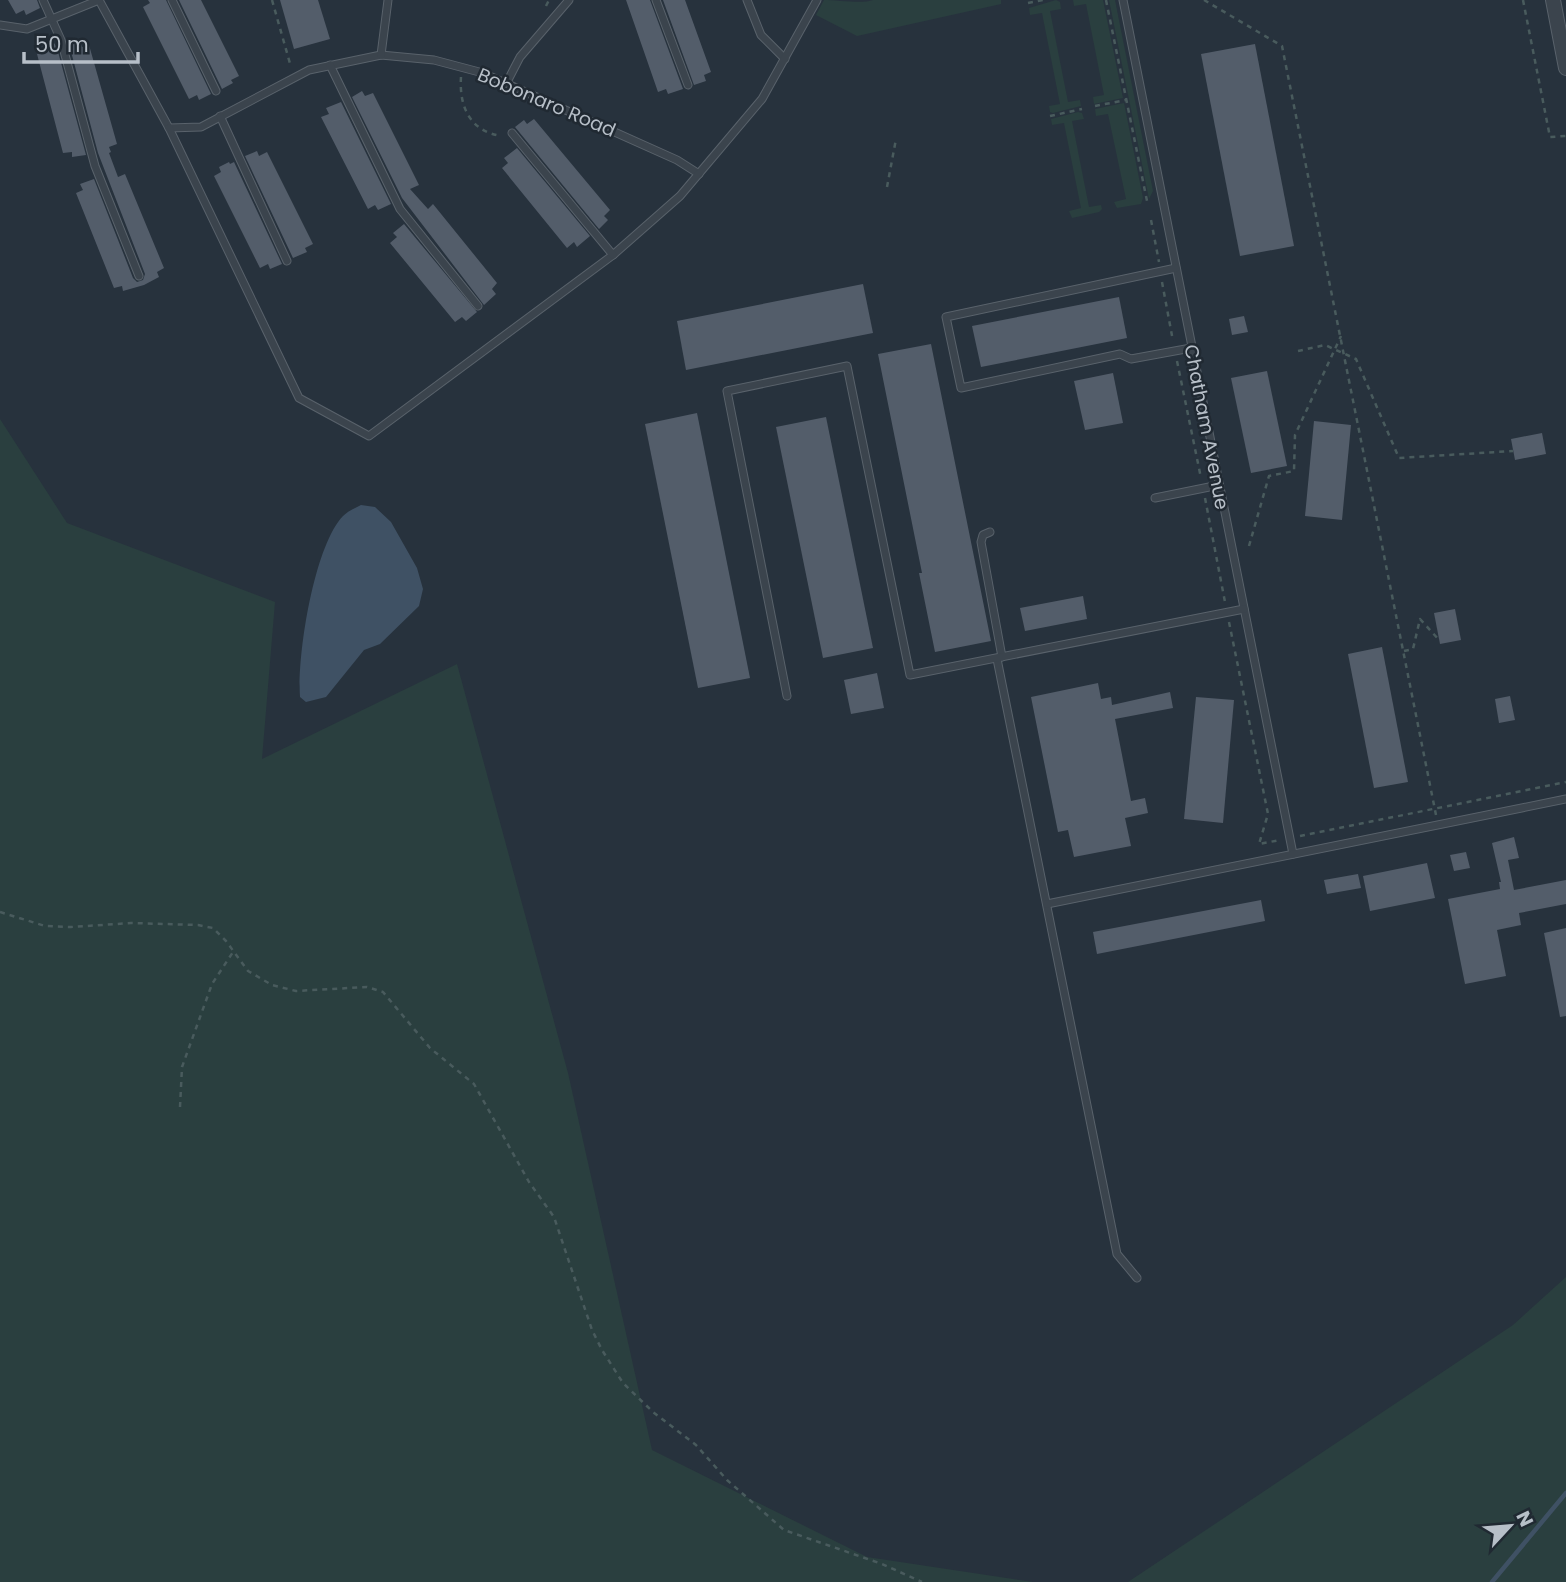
<svg xmlns="http://www.w3.org/2000/svg" width="1566" height="1582" font-family="Poppins,sans-serif">
  <rect width="100%" height="100%" fill="#27323d"/>
  <g fill="#2a3f3f">
    <path d="M824,0C837,0 863,4 873,0H1001V4L857,36L816,15Z"/>
    <polygon points="1056,0 1060,2 1061,9 1050,11 1068,102 1080,100 1081,106 1053,113 1050,112 1049,106 1060,104 1042,13 1030,15 1029,8"/>
    <polygon points="1073,0 1103,0 1123,98 1094,104 1093,97 1104,95 1086,4 1074,6"/>
    <polygon points="1109,0 1115,0 1153,191 1149,199"/>
    <polygon points="1124,103 1143,198 1141,204 1117,208 1114,202 1126,199 1108,114 1096,116 1095,109"/>
    <polygon points="1078,112 1082,113 1084,119 1072,121 1089,207 1101,205 1102,209 1099,212 1072,218 1069,211 1081,208 1064,123 1052,125 1051,119"/>
    <polygon points="0,419 67,523 275,602 262,759 457,664 568,1073 652,1450 867,1557 1033,1582 0,1582"/>
    <polygon points="1566,1277 1566,1582 1128,1582 1513,1325"/>
  </g>
  <path fill="#3f5164" d="M361,505L375,507L391,522L417,568L423,589L419,606L380,644L364,650L326,697L306,702L300,697C297,655 314,546 343,516C348,511 355,508 361,505Z"/>
  <g fill="none" stroke-linecap="round" stroke-linejoin="round">
    <polyline stroke="#3f5164" stroke-width="4.5" points="1492,1582 1566,1493"/>
  </g>
  <g fill="#535d6a">
    <polygon points="8,0 37,0 40,8 26,15 24,10 16,14"/>
    <polygon points="148,0 166,0 211,94 199,100 197,95 189,99 143,7 150,3"/>
    <polygon points="179,0 201,0 239,76 231,80 233,83 222,89"/>
    <polygon points="280,0 318,0 330,39 294,49"/>
    <polygon points="626,0 650,0 683,89 668,94 666,89 658,92"/>
    <polygon points="663,0 685,0 711,72 704,75 706,81 694,85"/>
    <polygon points="80,40 82,47 89,45 117,144 109,147 111,152 109,153 118,177 125,174 164,268 157,272 159,277 144,285 123,291 122,286 114,288 76,193 83,190 80,184 94,179 133,278 137,282 143,280 145,274 98,153 69,44"/>
    <polygon points="54,43 57,48 86,155 72,157 72,152 63,153 37,54 45,52 42,45"/>
    <polygon points="1255,44 1294,246 1240,256 1201,54"/>
    <polygon points="362,91 365,96 373,93 419,185 410,189 428,209 433,204 497,283 492,289 496,294 484,305 402,198 352,97"/>
    <polygon points="341,102 391,204 378,210 375,205 368,209 321,117 329,114 326,108"/>
    <polygon points="534,119 610,210 604,216 608,220 599,229 515,127 524,120 527,124"/>
    <polygon points="517,148 590,236 577,247 574,242 567,248 502,168 508,163 504,158"/>
    <polygon points="257,151 259,156 267,152 313,244 305,248 307,252 293,258 245,156"/>
    <polygon points="229,162 230,164 234,162 282,264 270,269 268,264 260,268 214,176 221,172 219,167"/>
    <polygon points="404,224 477,312 466,321 462,317 455,322 390,243 397,237 393,233"/>
    <polygon points="863,284 873,333 686,370 677,321"/>
    <polygon points="1119,297 1127,338 981,367 972,326"/>
    <polygon points="1244,316 1248,332 1232,335 1229,319"/>
    <polygon points="931,344 991,641 935,652 919,573 922,573 878,354"/>
    <polygon points="1267,371 1287,466 1251,473 1231,378"/>
    <polygon points="1113,373 1123,423 1085,430 1074,381"/>
    <polygon points="697,413 750,678 698,688 645,424"/>
    <polygon points="826,417 873,648 823,658 776,427"/>
    <polygon points="1314,421 1351,425 1342,520 1305,516"/>
    <polygon points="1542,433 1546,454 1515,460 1511,439"/>
    <polygon points="1083,596 1087,619 1025,631 1020,608"/>
    <polygon points="1455,609 1461,640 1440,644 1434,613"/>
    <polygon points="1382,647 1408,782 1374,788 1348,654"/>
    <polygon points="877,673 884,708 851,714 844,680"/>
    <polygon points="1098,683 1101,699 1111,697 1112,705 1170,692 1173,708 1115,719 1131,801 1145,798 1148,813 1125,818 1131,846 1074,857 1068,830 1058,832 1031,697"/>
    <polygon points="1510,696 1515,720 1499,723 1495,699"/>
    <polygon points="1196,697 1234,700 1223,823 1184,819"/>
    <polygon points="1514,837 1519,858 1508,860 1514,890 1566,880 1566,904 1519,913 1521,925 1497,930 1506,976 1465,984 1448,899 1500,889 1499,882 1501,882 1492,843"/>
    <polygon points="1466,852 1470,868 1454,871 1450,855"/>
    <polygon points="1427,863 1435,898 1370,911 1363,876"/>
    <polygon points="1358,874 1361,888 1327,894 1324,880"/>
    <polygon points="1261,900 1265,921 1097,954 1093,932"/>
    <polygon points="1566,928 1566,1016 1560,1017 1544,933"/>
  </g>
  <g fill="none" stroke-linecap="round" stroke-linejoin="round">
    <g stroke="#59626b" stroke-width="9">
      <g id="lane">
        <polyline points="43,0 61,40 95,166 139,276"/>
        <polyline points="99,0 169,128 201,127 309,70 381,55 434,60 483,73 677,160 699,174"/>
        <polyline points="172,0 216,91"/>
        <polyline points="656,0 688,85"/>
        <polyline points="747,0 761,35 785,59"/>
        <polyline points="1123,0 1293,854"/>
        <polyline points="0,25 27,29 99,0"/>
        <polyline points="381,55 388,0"/>
        <polyline points="330,65 400,209 478,306"/>
        <polyline points="507,82 520,57 569,0"/>
        <polyline points="220,116 287,261"/>
        <polyline points="169,128 299,398 369,436 613,255 680,196 762,99 817,0"/>
        <polyline points="512,133 613,255"/>
        <polyline points="1176,268 946,317 961,388 1120,354 1131,359 1191,348"/>
        <polyline points="1155,498 1219,485"/>
        <polyline points="990,532 983,535 981,542 1002,657"/>
        <polyline points="997,659 1117,1254 1137,1278"/>
        <polyline points="787,696 727,391 847,366 910,675 1244,609"/>
        <polyline points="1047,904 1566,799"/>
      </g>
    </g>
    <g stroke="#59626b" stroke-width="16">
      <polyline id="street" points="1553,0 1566,68"/>
    </g>
    <g stroke="#495b5d" stroke-width="2.5" stroke-dasharray="5 5" stroke-linecap="butt">
      <polyline points="272,0 291,67"/>
      <polyline points="1106,0 1147,201"/>
      <polyline points="1204,0 1282,46 1436,815"/>
      <polyline points="1523,0 1550,137 1566,136"/>
      <polyline points="1028,3 1043,0"/>
      <polyline points="546,6 549,0"/>
      <path d="M461,77C459,107 470,131 501,136"/>
      <polyline points="1095,106 1126,100"/>
      <polyline points="1050,116 1082,109"/>
      <polyline points="887,187 896,139"/>
      <polyline points="1151,220 1159,262"/>
      <polyline points="1162,282 1173,341"/>
      <polyline points="1298,351 1325,345 1356,359 1399,458 1513,451"/>
      <polyline points="1177,361 1201,478"/>
      <polyline points="1205,498 1225,602"/>
      <polyline points="1249,546 1269,476 1294,471 1295,435 1341,336"/>
      <polyline points="1229,622 1268,814 1259,844 1280,840"/>
      <polyline points="1404,651 1413,649 1420,619 1440,641"/>
      <polyline points="1300,836 1566,782"/>
      <polyline points="0,912 45,926 71,927 131,923 198,925 213,928 226,941 248,971 272,985 296,991 367,987 383,992 430,1048 474,1084 529,1182 554,1217 592,1330 602,1350 623,1383 653,1412 696,1445 727,1480 784,1530 882,1564 922,1582"/>
      <polyline points="180,1107 182,1067 212,984 233,952"/>
    </g>
    <use href="#lane" stroke="#3b444d" stroke-width="7"/>
    <use href="#street" stroke="#3b444d" stroke-width="14"/>
  </g>
  <g text-anchor="middle" stroke-width="5" stroke-linejoin="round" paint-order="stroke">
    <g font-size="19" fill="#b7bfc8" stroke="#202932">
      <text transform="translate(547 102) rotate(23)" y="7">Bobonaro Road</text>
      <text transform="translate(1207 427) rotate(79)" y="7">Chatham Avenue</text>
    </g>
  </g>
  <g transform="translate(1510 1526) rotate(64)" stroke="#202932" stroke-width="5" paint-order="stroke">
  <path d="M0-5L12 26L0 18L-12 26Z" fill="#b7bfc8"/>
  <text y="-10" font-size="19" font-weight="bold" text-anchor="middle" fill="#b7bfc8">N</text>
  </g>
  <path d="M24 52v10h114v-10" fill="none" stroke="#b7bfc8" stroke-width="3.5"/>
  <text x="35" y="52" font-size="21" fill="#b7bfc8" stroke="#202932" stroke-width="5" paint-order="stroke">50 m</text>
</svg>
